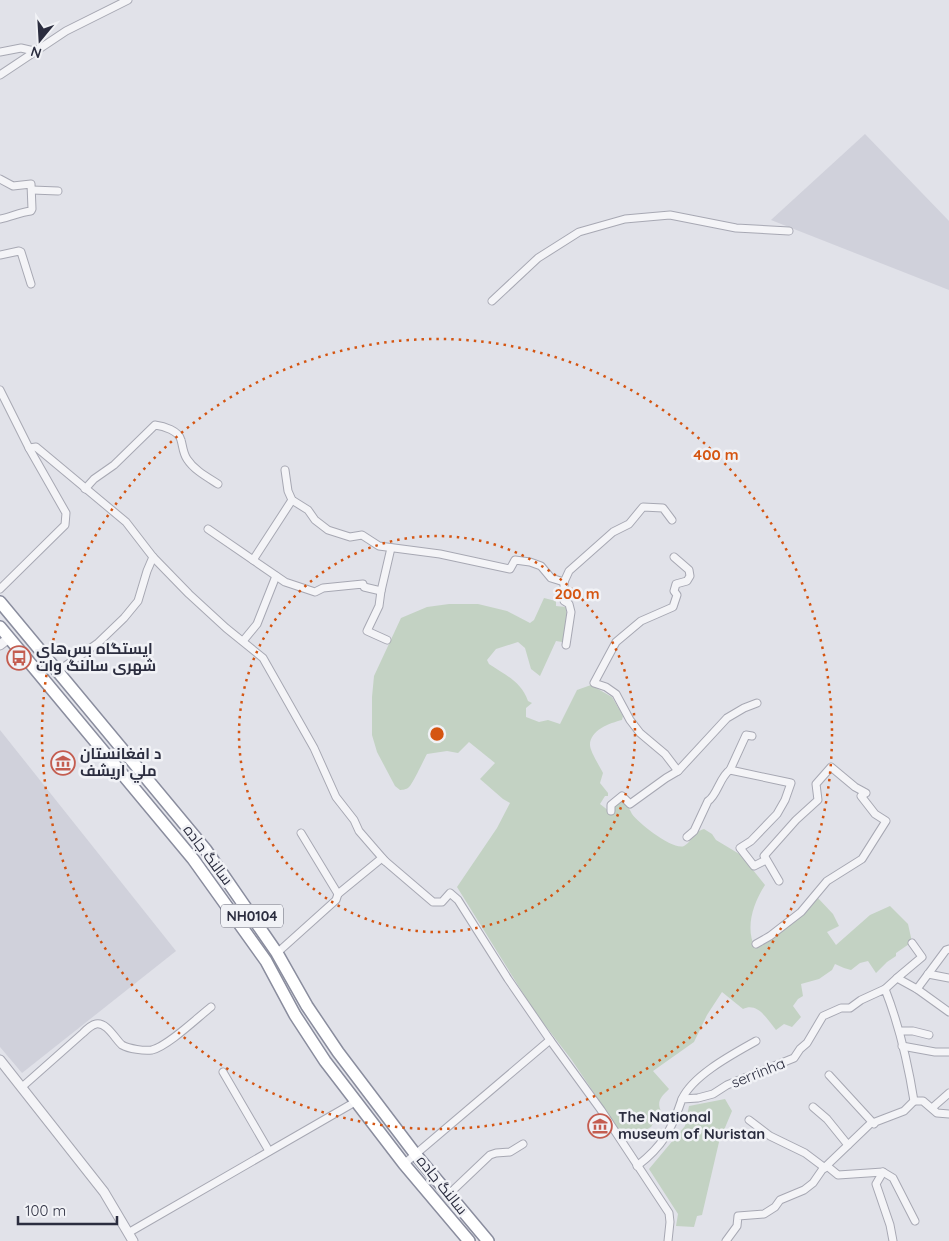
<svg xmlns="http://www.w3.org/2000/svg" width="949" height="1241" font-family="Quicksand,Cairo,sans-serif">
  <rect width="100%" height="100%" fill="#e1e2e9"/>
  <g fill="#d0d1db">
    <polygon points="865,134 949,221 949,290 771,220"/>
    <polygon points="0,730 176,951 22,1073 0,1047"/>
  </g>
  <g fill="#c3d2c3">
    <path d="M544,598L556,601V606L566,607C568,618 567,632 562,642L556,641L540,676L531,669L525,648L518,642L496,649L487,660L489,664C505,675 521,681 528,701L532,703L526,708V717L539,722L548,720L560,724L577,690L591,685L612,697L623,716L622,720C610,723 590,730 590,745C590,751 600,767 603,773L600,783L608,793V796H605L600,804L609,811L620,799L625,801C627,805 630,810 632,814C638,823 674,851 684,846C693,841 691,833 704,829L712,834L716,840L741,855L765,885C753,904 745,927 755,948L768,942L817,897L833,914L839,926L827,932L836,945L870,915L890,906L908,924L912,942L896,953V956L887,962L876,973L868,961L860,963L851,970L844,968L835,964L832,970L819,979L801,984L803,996L798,999L793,1006L801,1017L792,1027L784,1024L776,1030C767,1019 758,1002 743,1009L722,992L707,1015L694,1042L653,1071L669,1089C662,1096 656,1101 661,1111L651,1127L626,1140L571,1059L534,1011L457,887L497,828L510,803L503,799L480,779L495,763L469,742L458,753L447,751L427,754C423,761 412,786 408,788C407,789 402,790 400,790L395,786L377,752L372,735V697L374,676L401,618L427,607L449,604H478L507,611L530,623L534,620Z"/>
    <polygon points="725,1099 732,1111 719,1142 702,1215 697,1216 694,1227 676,1226 678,1214 649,1169 685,1126 689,1106"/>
  </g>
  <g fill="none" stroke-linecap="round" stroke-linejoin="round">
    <g stroke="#a7a8b3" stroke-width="9">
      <g id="minor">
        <polyline points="0,52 21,48 34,51"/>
        <polyline points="0,75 66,31 128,0"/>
        <path d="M0,179L13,186L31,184L32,209L31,211C20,212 11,217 0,219"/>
        <polyline points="32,190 58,191"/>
        <polyline points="0,255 19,251 21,252 31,284"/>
        <polyline points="492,301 538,258 579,232 625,219 670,215 736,228 789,231"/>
        <polyline points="0,390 29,448 66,513 65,525 0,589"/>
        <polyline points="29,448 36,447 126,522 153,557 189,594 226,628 263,658 314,748 336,797 354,820 359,831 385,861 433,902 442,902 450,893 458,900 508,979 550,1040 601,1110 669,1213 670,1222 668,1241"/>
        <polyline points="285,470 288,491 292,500 308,510 315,520 328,530 350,537 362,535 379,546 440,554 510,569 515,560 530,562 541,566 551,578 564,582"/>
        <path d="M85,489L94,479L114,465L155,425C164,426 179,431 181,440C183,447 183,453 187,459C194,470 207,477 218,484"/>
        <polyline points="208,529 285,582 315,592 323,588 363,584 364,587 381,591"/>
        <polyline points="674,557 689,570 690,576 687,581 676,584 674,591 677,595 673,607 641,621 616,642 594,683 606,687 616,694 630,720 640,733 665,754 678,771"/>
        <polyline points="253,560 292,500"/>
        <polyline points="387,640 367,631 379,606 381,591 391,548"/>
        <polyline points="243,641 257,624 276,576"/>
        <polyline points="566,645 571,612 569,604 564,601 564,582 569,571 613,532 629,524 643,507 663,508 672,520"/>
        <polyline points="58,671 98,643 124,618 138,601 147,571 153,557"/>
        <polyline points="730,770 791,783 785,800 777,814 751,841 740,848 754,866 766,860 764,856 796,820 818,800 816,784 831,767 855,787 866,793 861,796 875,814 886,821 862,859 827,881 801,912 770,936 756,944"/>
        <polyline points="611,811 611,805 622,796 630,804 666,778 678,771 727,718 744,708 757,703"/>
        <polyline points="301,833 338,894"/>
        <path d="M687,837L694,831L708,801C717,796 720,776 730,770L746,735L752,736"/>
        <polyline points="765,857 779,881"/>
        <polyline points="277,953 336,900 338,894 382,858 385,861"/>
        <polyline points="928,974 949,978"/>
        <polyline points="897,978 922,957 912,943"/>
        <polyline points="885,989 897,978 917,989 949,1012"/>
        <polyline points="917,989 946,950 949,949"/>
        <polyline points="900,1033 902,1031 913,1031 929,1035"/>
        <polyline points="902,1046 935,1052 949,1052"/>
        <polyline points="223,1072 269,1151"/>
        <polyline points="829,1075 874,1124"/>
        <path d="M22,1087L83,1033C86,1030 91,1025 96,1024C107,1022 115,1039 122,1045C129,1049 144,1051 152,1050C168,1046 197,1018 211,1007"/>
        <path d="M682,1099C693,1075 733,1054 756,1041"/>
        <polyline points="813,1107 827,1119 848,1145"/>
        <polyline points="932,1108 949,1093"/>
        <polyline points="749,1120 770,1136 805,1153 825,1168"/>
        <polyline points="404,1164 550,1040"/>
        <path d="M637,1166C663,1146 672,1129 682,1099L698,1098L713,1094L727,1085L794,1058L800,1049L807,1043L823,1016L841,1008H850L861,1000L885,989C899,1025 908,1063 914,1101H923L937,1113L949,1114"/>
        <polyline points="827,1166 838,1175 883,1172 893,1178 915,1221"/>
        <polyline points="883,1172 876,1184 890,1225 893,1241"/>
        <polyline points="449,1194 490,1155 496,1153 510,1152 523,1144"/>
        <polyline points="128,1233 355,1102"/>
        <polyline points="726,1241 737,1226 738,1216 764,1214 775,1207 780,1200 804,1190 813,1183 822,1170 870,1124 904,1111 914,1101"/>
      </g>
    </g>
    <g stroke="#a7a8b3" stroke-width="11">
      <g id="tertiary">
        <polyline points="0,645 9,638"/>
        <polyline points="0,1060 104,1192 133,1241"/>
      </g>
    </g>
    <g stroke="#8a8d9e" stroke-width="14">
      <g id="trunk">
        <polyline points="0,602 206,850 277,953 307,1006 338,1052 416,1155 488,1241"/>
        <polyline points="0,627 193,859 266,961 295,1015 325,1061 404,1164 469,1241"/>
      </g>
    </g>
    <use href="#minor" stroke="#f4f4f7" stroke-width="7"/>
    <use href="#tertiary" stroke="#f4f4f7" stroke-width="9"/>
    <use href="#trunk" stroke="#fff" stroke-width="11"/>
  </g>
  <g fill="none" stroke="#d55511" stroke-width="2.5" stroke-dasharray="2.5 5">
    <circle cx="437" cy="734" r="198"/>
    <circle cx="437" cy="734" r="395"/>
  </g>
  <defs>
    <g id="bus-ring" transform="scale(1.25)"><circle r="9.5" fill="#f1f2f6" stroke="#c45d50" stroke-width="1.5"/><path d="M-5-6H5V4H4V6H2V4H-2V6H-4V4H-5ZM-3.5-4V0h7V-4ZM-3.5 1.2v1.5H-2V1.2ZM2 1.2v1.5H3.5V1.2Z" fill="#c45d50"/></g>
    <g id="museum-ring" transform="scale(1.25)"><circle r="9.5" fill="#f1f2f6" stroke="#c45d50" stroke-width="1.5"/><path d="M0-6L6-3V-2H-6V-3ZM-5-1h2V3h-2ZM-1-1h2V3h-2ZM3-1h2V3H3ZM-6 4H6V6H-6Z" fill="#c45d50"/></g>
  </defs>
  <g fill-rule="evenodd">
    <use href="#bus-ring" x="19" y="658"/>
    <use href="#museum-ring" x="63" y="763"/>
    <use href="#museum-ring" x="600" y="1126"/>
  </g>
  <g text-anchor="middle" stroke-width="5" stroke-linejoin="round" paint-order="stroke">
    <rect fill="#f1f2f6" stroke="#666876" stroke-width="1" x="221" y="904.5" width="62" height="23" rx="4"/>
    <g font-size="14" font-weight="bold" fill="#2b2d3f">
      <text x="252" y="921">NH0104</text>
    </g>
    <g font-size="15" font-weight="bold" fill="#2b2d3f" stroke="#f1f2f6" text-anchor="start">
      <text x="36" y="654">ایستگاه بس‌های<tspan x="36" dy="17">شهری سالنگ وات</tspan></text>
      <text x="80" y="759">د افغانستان<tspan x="80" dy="17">ملي اریشف</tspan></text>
      <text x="618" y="1122">The National<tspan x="618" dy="17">museum of Nuristan</tspan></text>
    </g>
    <g font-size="15" fill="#2b2d3f" stroke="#f1f2f6">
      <text transform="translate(208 855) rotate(53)" y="5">سالنگ جاده</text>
      <text transform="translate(758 1073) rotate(-22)" y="5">serrinha</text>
      <text transform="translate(442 1185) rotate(51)" y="5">سالنگ جاده</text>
    </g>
  </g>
  <circle cx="437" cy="734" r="8" fill="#d55511" stroke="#f1f2f6" stroke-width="2.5"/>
  <g font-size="15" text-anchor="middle" font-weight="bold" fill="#d55511" stroke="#f1f2f6" stroke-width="5" stroke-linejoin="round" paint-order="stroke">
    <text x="716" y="460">400 m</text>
    <text x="577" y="599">200 m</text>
  </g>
  <g transform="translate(40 40) rotate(198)" stroke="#f1f2f6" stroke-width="4" paint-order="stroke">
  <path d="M0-4L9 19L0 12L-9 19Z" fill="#2b2d3f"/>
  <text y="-8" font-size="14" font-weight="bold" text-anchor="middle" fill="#2b2d3f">N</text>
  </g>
  <path d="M18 1216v8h99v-8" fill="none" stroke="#2b2d3f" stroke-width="2.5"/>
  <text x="25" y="1216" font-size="15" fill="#2b2d3f" stroke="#f1f2f6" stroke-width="4" paint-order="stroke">100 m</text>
</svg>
